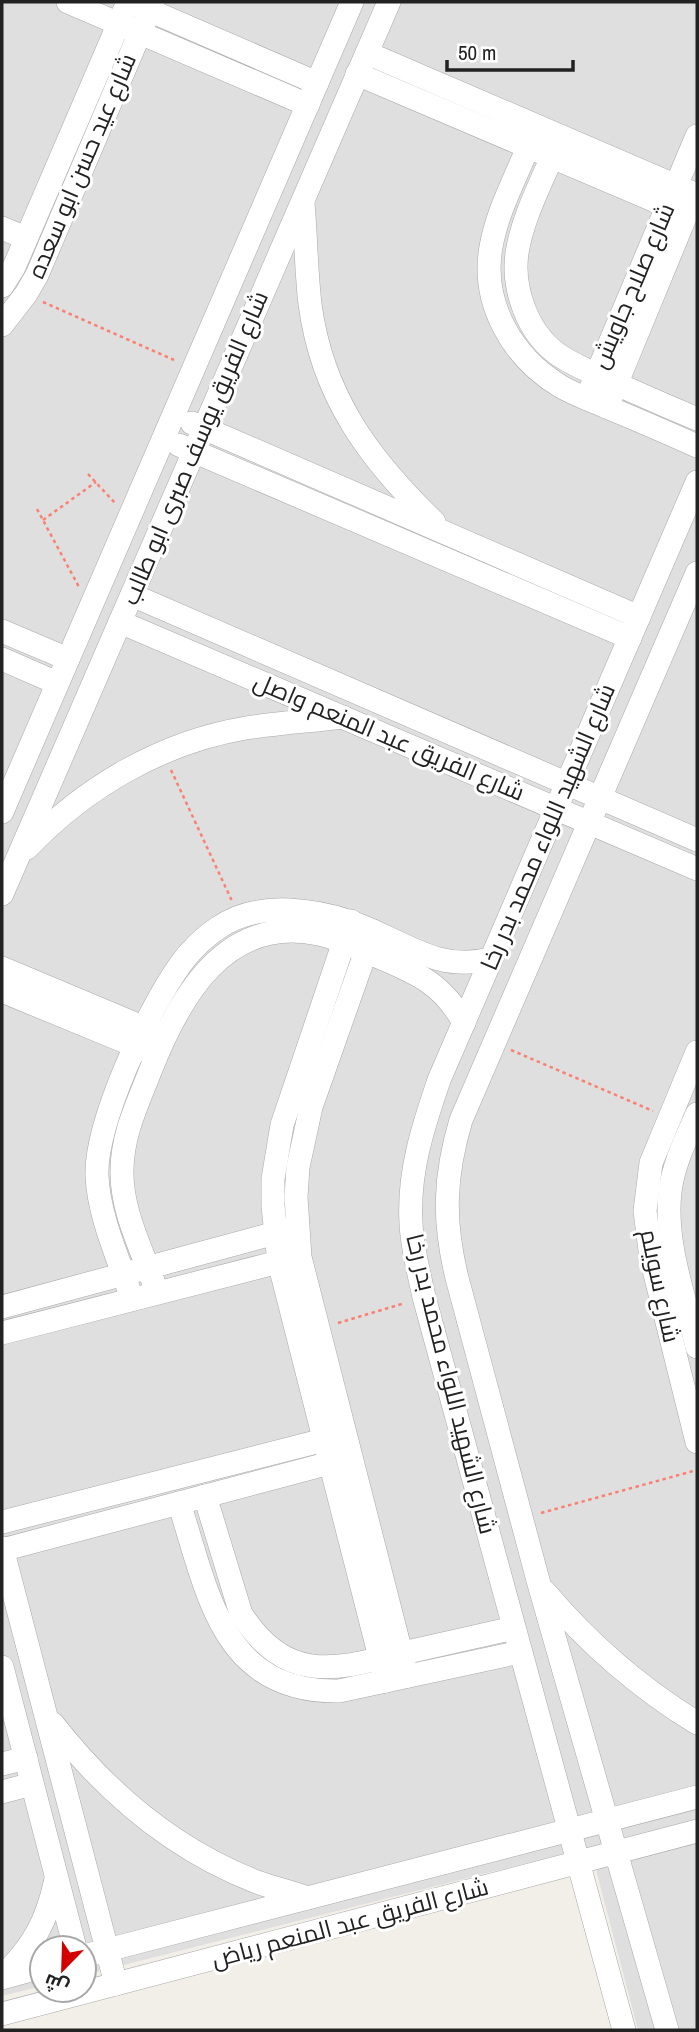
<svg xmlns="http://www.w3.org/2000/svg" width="699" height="2032" font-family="'Archivo Narrow',Cairo,sans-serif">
  <rect width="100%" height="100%" fill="#f2efe9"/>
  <polygon fill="#e0dfdf" points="2,2 697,2 697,2030 638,2030 590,1847 84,1975 84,1948 42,1948 42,1986 2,1996"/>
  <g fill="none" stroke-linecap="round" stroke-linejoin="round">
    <g stroke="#a9a9a9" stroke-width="24">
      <g id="minor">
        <polyline points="68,2 308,105"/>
        <polyline points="137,5 317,83"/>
        <polyline points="367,53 695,194"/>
        <polyline points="357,74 686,214"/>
        <path d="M528,147C515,179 497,212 491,247C481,303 512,357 560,386C575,395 593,401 609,408C638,420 668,433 697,446"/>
        <path d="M552,157C539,187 522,220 517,253C512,288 527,331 556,353C569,363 585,369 599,376C632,391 664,405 697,419"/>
        <path d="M303,203C306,236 306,270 310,304C322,396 369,459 434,522"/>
        <polyline points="2,228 26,238"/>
        <polyline points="2,286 14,267 128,2"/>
        <polyline points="2,325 26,294 37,275 153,2"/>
        <polyline points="591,388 697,136"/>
        <polyline points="611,397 691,203"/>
        <polyline points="192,423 639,617"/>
        <polyline points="179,445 630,638"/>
        <polyline points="132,595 697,840"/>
        <polyline points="120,622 697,869"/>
        <polyline points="2,631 68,659"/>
        <polyline points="2,659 57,683"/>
        <polyline points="2,812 352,2"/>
        <path d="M27,848C85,787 162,742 246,728C278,723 310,721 343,717"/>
        <polyline points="2,894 389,2"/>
        <polyline points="351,921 282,1125 273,1179 273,1206 279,1262 386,1681"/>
        <polyline points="373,931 311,1107 298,1167 296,1197 300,1257 407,1676"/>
        <polyline points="2,968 159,1034"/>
        <polyline points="2,991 148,1051"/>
        <polyline points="697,1052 651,1163 645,1211 651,1258 697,1442"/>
        <path d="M697,1114C686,1139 673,1165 670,1192C664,1243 685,1298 697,1347"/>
        <path d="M157,1292C144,1254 121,1212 122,1171C122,1134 138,1103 151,1069C180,996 226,914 319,934C337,938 356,947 374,955C414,972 442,982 464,1023"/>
        <path d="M132,1299C119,1259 99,1218 97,1176C95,1123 149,1008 180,965C189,952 204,937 218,928C238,914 264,909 289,910C310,911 331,915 351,922C401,939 435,973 491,959"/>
        <polyline points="2,1307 287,1230"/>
        <polyline points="2,1333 294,1258"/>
        <path d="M205,1496L241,1614C287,1684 334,1670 403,1653C440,1645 477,1636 514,1628"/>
        <path d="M179,1503C208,1592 221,1693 339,1691L520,1652"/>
        <polyline points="2,1522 324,1440"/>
        <polyline points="2,1548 116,1984"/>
        <polyline points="2,1550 330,1463"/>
        <path d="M544,1591C588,1643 638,1687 697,1723"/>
        <polyline points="2,1667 75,1948"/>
        <path d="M53,1724C107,1793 174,1850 257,1882C274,1888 291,1892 308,1898"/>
        <polyline points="2,1764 26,1758"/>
        <polyline points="2,1792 32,1784"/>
        <polyline points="84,1956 697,1797"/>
        <path d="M2,1977C33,1946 47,1922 56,1879"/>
        <polyline points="2,1978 42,1967"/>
        <polyline points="2,2014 697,1831"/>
        <path d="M624,2030L424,1297C419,1273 412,1248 411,1223C408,1172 423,1127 439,1080L697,482"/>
        <path d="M667,2030L539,1584L457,1278C443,1221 444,1177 461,1120L697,573"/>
      </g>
    </g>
    <g stroke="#fa8072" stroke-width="2.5" stroke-dasharray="3.5 3.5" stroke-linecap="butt">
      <polyline points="43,302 174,360"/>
      <polyline points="88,474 115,503"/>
      <polyline points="37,509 79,587"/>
      <polyline points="43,520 96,482"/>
      <polyline points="171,770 232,901"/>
      <polyline points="511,1050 653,1111"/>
      <polyline points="338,1323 405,1303"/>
      <polyline points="541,1513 697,1470"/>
    </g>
    <use href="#minor" stroke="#fff" stroke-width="23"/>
  </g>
  <g text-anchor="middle" stroke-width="6" stroke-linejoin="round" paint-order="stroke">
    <g font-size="24" fill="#222" stroke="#fff">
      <text transform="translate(82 166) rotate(-67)" y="8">شارع عيد حسن ابو سعده</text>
      <text transform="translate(633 286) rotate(-67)" y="8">شارع صلاح جاويش</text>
      <text transform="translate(195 448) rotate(-67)" y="8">شارع الفريق يوسف صبرى ابو طالب</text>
      <text transform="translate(389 737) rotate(23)" y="8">شارع الفريق عبد المنعم واصل</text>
      <text transform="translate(548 827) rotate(-67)" y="8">شارع الشهيد اللواء محمد بدر رخا</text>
      <text transform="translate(660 1286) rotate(78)" y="8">شارع سويلم</text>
      <text transform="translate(451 1384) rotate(76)" y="8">شارع الشهيد اللواء محمد بدر رخا</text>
      <text transform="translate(350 1923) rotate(-15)" y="8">شارع الفريق عبد المنعم رياض</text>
    </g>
  </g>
  <rect width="699" height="2032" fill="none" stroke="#222222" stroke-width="7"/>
  <g transform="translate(63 1969) rotate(203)"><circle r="33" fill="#ffffff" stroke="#a7a7a7" stroke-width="2"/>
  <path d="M0-5L12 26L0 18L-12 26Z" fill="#d40000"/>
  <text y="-10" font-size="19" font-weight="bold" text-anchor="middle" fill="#222222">ش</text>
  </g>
  <path d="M447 60v10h126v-10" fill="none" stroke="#222222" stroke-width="3.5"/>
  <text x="458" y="60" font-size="21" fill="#222222" stroke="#ffffff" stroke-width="5" paint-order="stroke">50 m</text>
</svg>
